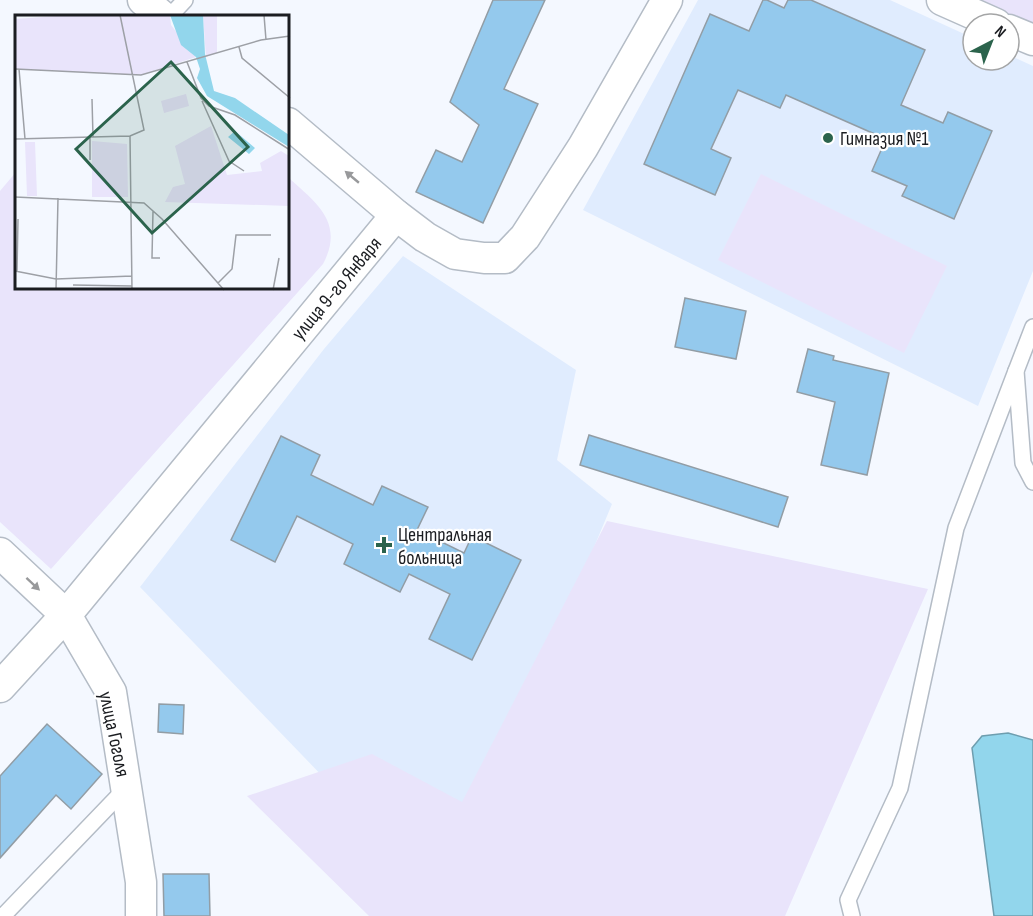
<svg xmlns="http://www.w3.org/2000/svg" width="1033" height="916" font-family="'Sofia Sans Condensed',sans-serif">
  <rect width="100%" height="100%" fill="#f4f8ff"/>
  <g fill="#e0ecfe">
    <polygon points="698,0 890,0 973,38 973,60 1009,60 1009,55 1033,66 1033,271 978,406 583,210"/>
    <polygon points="403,256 576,370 557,460 612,504 470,845 410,867 140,587 324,349"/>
  </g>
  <g fill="#e9e4fb">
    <polygon points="942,0 1033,0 1033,40"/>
    <path d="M16,172V288H288V177C316,203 345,222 323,264L51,569L0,522V191Z"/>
    <polygon points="761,174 947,266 904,353 718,260"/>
    <polygon points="607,521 928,589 785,916 369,916 247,796 372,754 462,802"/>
  </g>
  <polygon fill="#92d6ec" stroke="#6e9eaf" stroke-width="1.5" points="1008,733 1033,740 1033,916 994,916 972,748 982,736"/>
  <g fill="#94c9ed" stroke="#929da5" stroke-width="1.5">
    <polygon points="493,0 545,0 504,89 538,104 483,223 416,192 436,150 462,162 479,125 450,102"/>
    <polygon points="763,0 767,0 784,8 788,0 811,0 925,50 901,105 943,123 948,112 992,131 954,219 902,196 907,186 872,171 886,139 786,95 780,108 738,90 711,149 731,158 715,195 644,164 710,14 749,31"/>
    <polygon points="685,298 746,311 736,359 675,347"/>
    <polygon points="808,349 834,356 833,360 889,373 867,475 821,465 835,402 797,392"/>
    <polygon points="589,435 788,497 778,527 580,465"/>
    <polygon points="281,436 320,455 311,475 373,505 382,486 428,507 417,530 464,553 472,536 521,560 472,660 429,639 450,594 409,574 400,592 344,564 353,544 297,516 275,562 231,540"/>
    <polygon points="159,704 184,705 183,734 158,732"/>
    <polygon points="47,724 102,774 71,809 56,795 0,858 0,776"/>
    <polygon points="163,874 209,874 210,916 164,916"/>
  </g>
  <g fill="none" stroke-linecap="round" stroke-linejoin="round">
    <g stroke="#b4bcc6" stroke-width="18">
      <g id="service">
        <polyline points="170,16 185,0"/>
        <polyline points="1033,327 1016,371 1023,463 1033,482"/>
        <polyline points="3,916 126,788"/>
        <polyline points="852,916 848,900 900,788 956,528 1016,371"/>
      </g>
    </g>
    <g stroke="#b4bcc6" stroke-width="33">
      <g id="minor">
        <polyline points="143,0 162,16"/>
        <polyline points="942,0 996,24"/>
        <polyline points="1009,30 1033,40"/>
        <polyline points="288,123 396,215 425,237 455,254 484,258 505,258 525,237 583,147 667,0"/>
        <polyline points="0,553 66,615 111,692 141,882 141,916"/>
        <polyline points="0,687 66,615 396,215"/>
      </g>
    </g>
    <use href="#service" stroke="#fff" stroke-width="15"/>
    <use href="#minor" stroke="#fff" stroke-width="30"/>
  </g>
  <defs><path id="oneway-solid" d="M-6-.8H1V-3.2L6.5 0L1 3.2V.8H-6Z" transform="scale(1.5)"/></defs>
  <g fill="#98999b">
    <use href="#oneway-solid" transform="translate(352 177) rotate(-140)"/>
    <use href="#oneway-solid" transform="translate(33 584) rotate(43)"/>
  </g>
  <g fill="#2b634c" stroke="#fff" stroke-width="2">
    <circle cx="828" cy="138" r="6"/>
    <path d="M381 536h6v6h6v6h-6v6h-6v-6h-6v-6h6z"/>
  </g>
  <g text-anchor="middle" stroke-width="4.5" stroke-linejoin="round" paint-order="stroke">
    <g font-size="20" fill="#1b1d21" stroke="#fff" text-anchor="start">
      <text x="840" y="145">Гимназия №1</text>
      <text x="398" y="541">Центральная<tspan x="398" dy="23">больница</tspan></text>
    </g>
    <g font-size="20" fill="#1b1d21" stroke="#fff">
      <text transform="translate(336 288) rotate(-50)" y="7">улица 9-го Января</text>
      <text transform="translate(115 734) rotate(78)" y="7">улица Гоголя</text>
    </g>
  </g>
  <g transform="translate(15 15)">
    <rect width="274" height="274" fill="#f4f8ff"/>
    <path d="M55,0H155L156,10L181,42L126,60L0,54V4ZM188,0H202V38L191,42ZM171,79L174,91L149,98L146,86ZM196,111L212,160L247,156L245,148L266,136L274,141V191L150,187L158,172L170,169L160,131ZM77,126L112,129L113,182H77ZM10,127H20L22,181H12Z" fill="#e9e4fb"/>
    <path d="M155,0H188L190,39L199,76L220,83L274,120V132L192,81L182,63L185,54L181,42L166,30ZM220,116L240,133L234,139L213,122Z" fill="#92d6ec"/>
    <path fill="none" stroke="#9da0a6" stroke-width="1.5" d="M249,0L251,25M224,32L227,43L275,83M172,47L186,83L194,91L220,100L275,135M0,54L126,60L246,25L275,21M4,54L10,124M77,84L78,122M187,86L214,146L229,156M115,121L117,275M75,122V145M0,124L115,121L129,115L105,0M0,182L129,188L147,204L209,275M138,196L137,243H145M0,256L41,264L117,261M2,256L3,204M203,268L217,254L221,220H256M58,270L117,271M41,275L43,183M258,275L264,243"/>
    <path fill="#2b634c" fill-opacity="0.15" stroke="#2b634c" stroke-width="3" d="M156,47L233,132L137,218L61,134Z"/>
    <rect width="274" height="274" fill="none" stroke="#1b1d21" stroke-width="3"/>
  </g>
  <g transform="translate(991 42) rotate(42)"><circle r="28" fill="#ffffff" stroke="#a4a5a6" stroke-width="1.5"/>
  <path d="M0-4.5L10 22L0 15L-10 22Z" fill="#2b634c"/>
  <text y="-9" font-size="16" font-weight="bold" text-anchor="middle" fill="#1b1d21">N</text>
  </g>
</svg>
